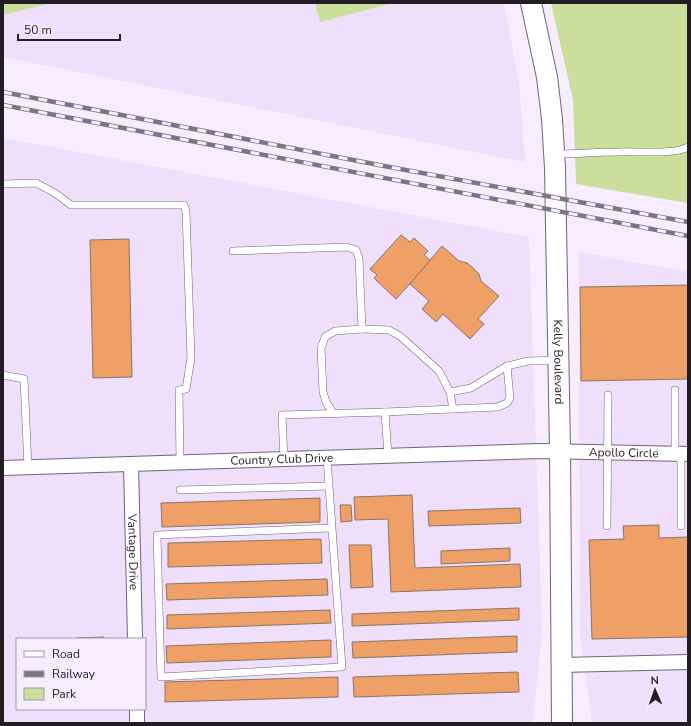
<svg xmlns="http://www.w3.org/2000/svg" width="691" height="726" font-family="'Nunito Sans',sans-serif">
  <rect width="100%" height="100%" fill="#f7edff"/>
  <g fill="#efdffb" fill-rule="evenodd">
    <polygon points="3,3 504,3 519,83 525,162 3,57"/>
    <path d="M3,138L529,237L542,629L533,723H3ZM17,639H145V709H17Z"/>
    <polygon points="579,252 688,272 688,723 592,723 580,635"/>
  </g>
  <g fill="#ccde9b">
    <polygon points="3,3 51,3 3,15"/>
    <polygon points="315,3 394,3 320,22"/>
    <polygon points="551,3 688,3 688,203 576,184 573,100"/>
  </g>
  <g fill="#eea066" stroke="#897567">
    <polygon points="401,235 410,242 414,238 428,251 424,255 431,261 396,299 374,278 377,275 370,269"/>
    <polygon points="129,239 132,377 93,378 90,240"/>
    <polygon points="442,246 459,261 467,263 473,268 479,274 481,281 499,296 478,319 484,324 470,339 443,314 436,322 422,309 429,301 410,284"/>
    <polygon points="688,285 688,379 581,381 580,287"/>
    <polygon points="412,495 415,568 520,564 521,587 391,592 388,519 355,520 354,497"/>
    <polygon points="320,498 320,522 162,527 161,503"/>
    <polygon points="340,505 351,505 352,521 341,522"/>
    <polygon points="520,508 521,523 429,526 428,511"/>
    <polygon points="659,525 659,538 688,537 688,637 592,639 589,540 624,539 623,526"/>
    <polygon points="321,539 322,563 168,567 168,543"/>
    <polygon points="349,545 371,545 373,587 351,588"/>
    <polygon points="510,548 510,561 441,564 441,551"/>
    <polygon points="327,579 328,595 167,600 166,584"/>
    <polygon points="519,608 519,620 352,626 352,614"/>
    <polygon points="330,610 331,623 167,629 167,615"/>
    <polygon points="517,636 517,652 353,658 352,642"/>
    <polygon points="104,637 104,639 77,639 76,638"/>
    <polygon points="331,640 331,657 167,663 166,646"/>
    <polygon points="518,672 519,692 354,697 353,677"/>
    <polygon points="338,677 338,697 165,702 165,682"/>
  </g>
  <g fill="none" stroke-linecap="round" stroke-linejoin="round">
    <g stroke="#706579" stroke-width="8">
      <g id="lane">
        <path d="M556,154C577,154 597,152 618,152C635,151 674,155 688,147"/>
        <polyline points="3,184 36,183 55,193 71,205 184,205 186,211 191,358 186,389 179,390 180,462"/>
        <polyline points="233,251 347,247 356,250 359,258 362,329 389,330 400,336 439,371 450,392 453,409"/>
        <polyline points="3,375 24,379 28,467"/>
        <polyline points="450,392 471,388 507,366"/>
        <polyline points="385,412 498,407 507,403 510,398 507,366 528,361 558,360"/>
        <polyline points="333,413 326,402 323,392 321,348 325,337 335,331 362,329"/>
        <polyline points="675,454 675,390"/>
        <polyline points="681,454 681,526"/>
        <polyline points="327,458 329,486 342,667 161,677 157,535 332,528"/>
        <polyline points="284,459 282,415 385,412 388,456"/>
        <polyline points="180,490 329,486"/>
        <polyline points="607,526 608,395"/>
      </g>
    </g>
    <g stroke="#706579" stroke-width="16">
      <g id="street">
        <path id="s1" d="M131,464L135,639"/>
        <path id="s2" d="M3,468L541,451L688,454"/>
        <polyline points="561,665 688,662"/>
        <polyline points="137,709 137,723"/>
      </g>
    </g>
    <g stroke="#706579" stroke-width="22">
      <g id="secondary">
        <path id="s3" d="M531,3L547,77L552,119L555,168L560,451L562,723"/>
      </g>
    </g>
    <use href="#lane" stroke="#fff" stroke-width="7"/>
    <use href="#street" stroke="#fff" stroke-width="14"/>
    <use href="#secondary" stroke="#fff" stroke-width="20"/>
    <g stroke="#7d7582" stroke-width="4.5">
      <g id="rail">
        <polyline points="3,92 384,166 688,222"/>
        <polyline points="3,105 688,236"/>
      </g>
    </g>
    <use href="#rail" stroke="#f7edff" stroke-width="3" stroke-dasharray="9" stroke-linecap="butt"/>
  </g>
  <g text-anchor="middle" stroke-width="3" stroke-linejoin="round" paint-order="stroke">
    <g font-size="12" fill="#221d25" stroke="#f7edff">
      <text dy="4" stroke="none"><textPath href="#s3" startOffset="361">Kelly Boulevard</textPath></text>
      <text dy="4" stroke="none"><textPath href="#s2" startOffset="621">Apollo Circle</textPath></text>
      <text dy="4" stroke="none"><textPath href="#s2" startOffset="279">Country Club Drive</textPath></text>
      <text dy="4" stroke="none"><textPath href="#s1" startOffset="88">Vantage Drive</textPath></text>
    </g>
  </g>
  <rect width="691" height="726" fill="none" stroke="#221d25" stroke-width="8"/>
  <rect x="16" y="638" width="130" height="72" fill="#f7edff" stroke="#a29aa8"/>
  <rect x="24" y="651" width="20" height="6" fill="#ffffff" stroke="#a29aa8"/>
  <text x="52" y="658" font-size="12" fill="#221d25">Road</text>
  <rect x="24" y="671" width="20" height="6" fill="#7d7582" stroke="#a29aa8"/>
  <text x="52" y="678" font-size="12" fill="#221d25">Railway</text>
  <rect x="24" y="688" width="20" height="12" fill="#ccde9b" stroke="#a29aa8"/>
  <text x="52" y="698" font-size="12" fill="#221d25">Park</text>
  <g transform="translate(655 690) rotate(358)" stroke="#f7edff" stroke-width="3" paint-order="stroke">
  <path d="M0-3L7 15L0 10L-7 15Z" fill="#221d25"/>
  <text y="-6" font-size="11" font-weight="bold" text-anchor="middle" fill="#221d25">N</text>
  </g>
  <path d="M18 34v6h102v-6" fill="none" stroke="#221d25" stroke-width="2"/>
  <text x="24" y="34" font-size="12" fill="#221d25" stroke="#f7edff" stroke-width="3" paint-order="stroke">50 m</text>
</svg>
